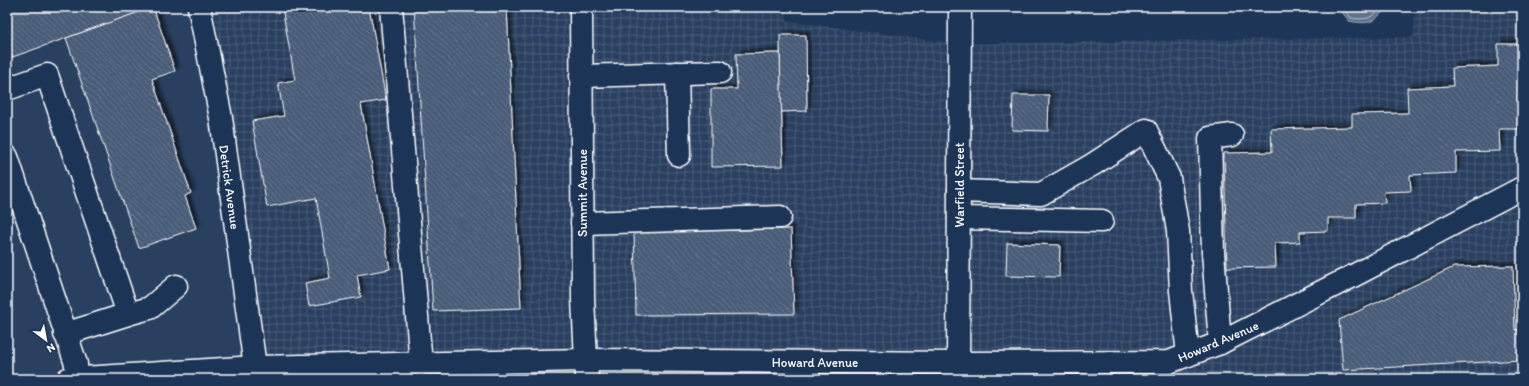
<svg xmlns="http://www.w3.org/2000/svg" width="1529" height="386" font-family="Itim,sans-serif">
  <defs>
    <pattern id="industrial-grid" width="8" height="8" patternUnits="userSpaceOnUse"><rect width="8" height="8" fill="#2a4161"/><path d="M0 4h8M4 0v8" fill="none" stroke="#4a5e79"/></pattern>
    <pattern id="building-back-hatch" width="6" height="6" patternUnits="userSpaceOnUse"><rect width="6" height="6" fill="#4a5d79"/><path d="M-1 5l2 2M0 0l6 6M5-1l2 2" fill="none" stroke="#65758d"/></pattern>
    <filter id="shadow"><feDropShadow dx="3.5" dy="-3.5" stdDeviation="2" flood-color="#0009"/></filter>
  </defs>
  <rect width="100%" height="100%" fill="#1d3557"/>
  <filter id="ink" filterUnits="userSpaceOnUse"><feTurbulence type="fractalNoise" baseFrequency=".025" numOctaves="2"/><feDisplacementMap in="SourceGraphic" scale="8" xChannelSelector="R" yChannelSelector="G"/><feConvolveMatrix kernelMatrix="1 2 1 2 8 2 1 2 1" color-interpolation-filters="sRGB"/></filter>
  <g filter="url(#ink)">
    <polygon fill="#2a4161" points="7,7 199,7 1137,362 1135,379 7,379"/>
    <polygon fill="url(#industrial-grid)" points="199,7 787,7 787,21 959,44 1413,37 1415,7 1522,7 1522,379 1135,379 1137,362 255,367"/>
    <path fill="#617289" stroke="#a0aab8" d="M1338,7H1387C1374,23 1369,25 1349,21Z"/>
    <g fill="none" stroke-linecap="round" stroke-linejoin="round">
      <path stroke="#c0c7d0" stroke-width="1" d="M1343,7L1351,18C1366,20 1372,19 1382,7"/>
    </g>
    <g fill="url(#building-back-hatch)" stroke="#fff" filter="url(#shadow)">
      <polygon points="7,7 154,7 7,59"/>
      <polygon points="153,7 175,71 152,79 191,193 185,196 196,228 139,248 66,38"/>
      <polygon points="282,7 369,7 386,100 361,104 390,269 357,275 361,297 309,306 305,283 330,278 316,198 267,207 252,121 284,116 278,83 295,80"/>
      <polygon points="414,7 507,7 521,308 433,311"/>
      <polygon points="780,35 806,35 807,111 781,112"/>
      <polygon points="1498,44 1522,44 1522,129 1499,129 1500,151 1456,152 1456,173 1410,175 1411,191 1384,192 1385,203 1356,204 1356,218 1328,218 1328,231 1300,232 1300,242 1275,243 1276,267 1227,268 1224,153 1272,152 1271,129 1352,127 1352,114 1408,113 1407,88 1453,86 1452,68 1498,66"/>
      <polygon points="780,53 783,166 711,167 711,89 737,89 736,54"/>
      <polygon points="1013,95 1049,95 1048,131 1012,130"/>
      <polygon points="791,229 794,314 636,315 634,232"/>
      <polygon points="1007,243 1060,245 1059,277 1006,276"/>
      <polygon points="1513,266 1515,330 1522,329 1522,360 1343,370 1339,320 1454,267"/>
    </g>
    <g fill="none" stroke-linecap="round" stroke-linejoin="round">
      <g stroke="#fff" stroke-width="25">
        <g id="minor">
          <polyline points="199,7 221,118 255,367"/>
          <polyline points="391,7 421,364"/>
          <polyline points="581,7 583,299 587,379"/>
          <polyline points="677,73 679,155"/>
          <polyline points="581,76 720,72"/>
          <polyline points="7,89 47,75 128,314 65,334"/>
          <polyline points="7,157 76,364 77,378"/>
          <polyline points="959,191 1041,194 1092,165 1146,130 1169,178 1178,231 1181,291 1188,355"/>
          <polyline points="959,218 1102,221"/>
          <polyline points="582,223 780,217"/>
          <polyline points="128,314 150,308 176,286"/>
          <polyline points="1220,343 1213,252 1210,138 1232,135"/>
          <polyline points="958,363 960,7"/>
          <polyline points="68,379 255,367 587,360 958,363 1169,362 1220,343 1351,277 1522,188"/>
        </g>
      </g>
      <use href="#minor" stroke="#1d3557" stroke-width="22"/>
    </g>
  </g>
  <g text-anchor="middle" stroke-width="3" stroke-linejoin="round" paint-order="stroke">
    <g font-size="13" fill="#fff" stroke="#1d3557">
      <text transform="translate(959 185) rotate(-90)" y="5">Warfield Street</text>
      <text transform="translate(230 187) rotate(82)" y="5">Detrick Avenue</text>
      <text transform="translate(582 193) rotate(-90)" y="5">Summit Avenue</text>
      <text transform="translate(1218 341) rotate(-23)" y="5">Howard Avenue</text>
      <text x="815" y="367">Howard Avenue</text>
    </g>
  </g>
  <rect width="1529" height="386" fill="none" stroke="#1d3557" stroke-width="24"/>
  <rect x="12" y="12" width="1505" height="362" fill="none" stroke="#fff" stroke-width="1.5" filter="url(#ink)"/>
  <g transform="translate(46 340) rotate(148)" stroke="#1d3557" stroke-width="3" paint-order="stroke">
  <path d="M0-3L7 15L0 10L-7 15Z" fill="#ffffff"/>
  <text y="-6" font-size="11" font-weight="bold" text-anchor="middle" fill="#ffffff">N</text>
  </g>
</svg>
